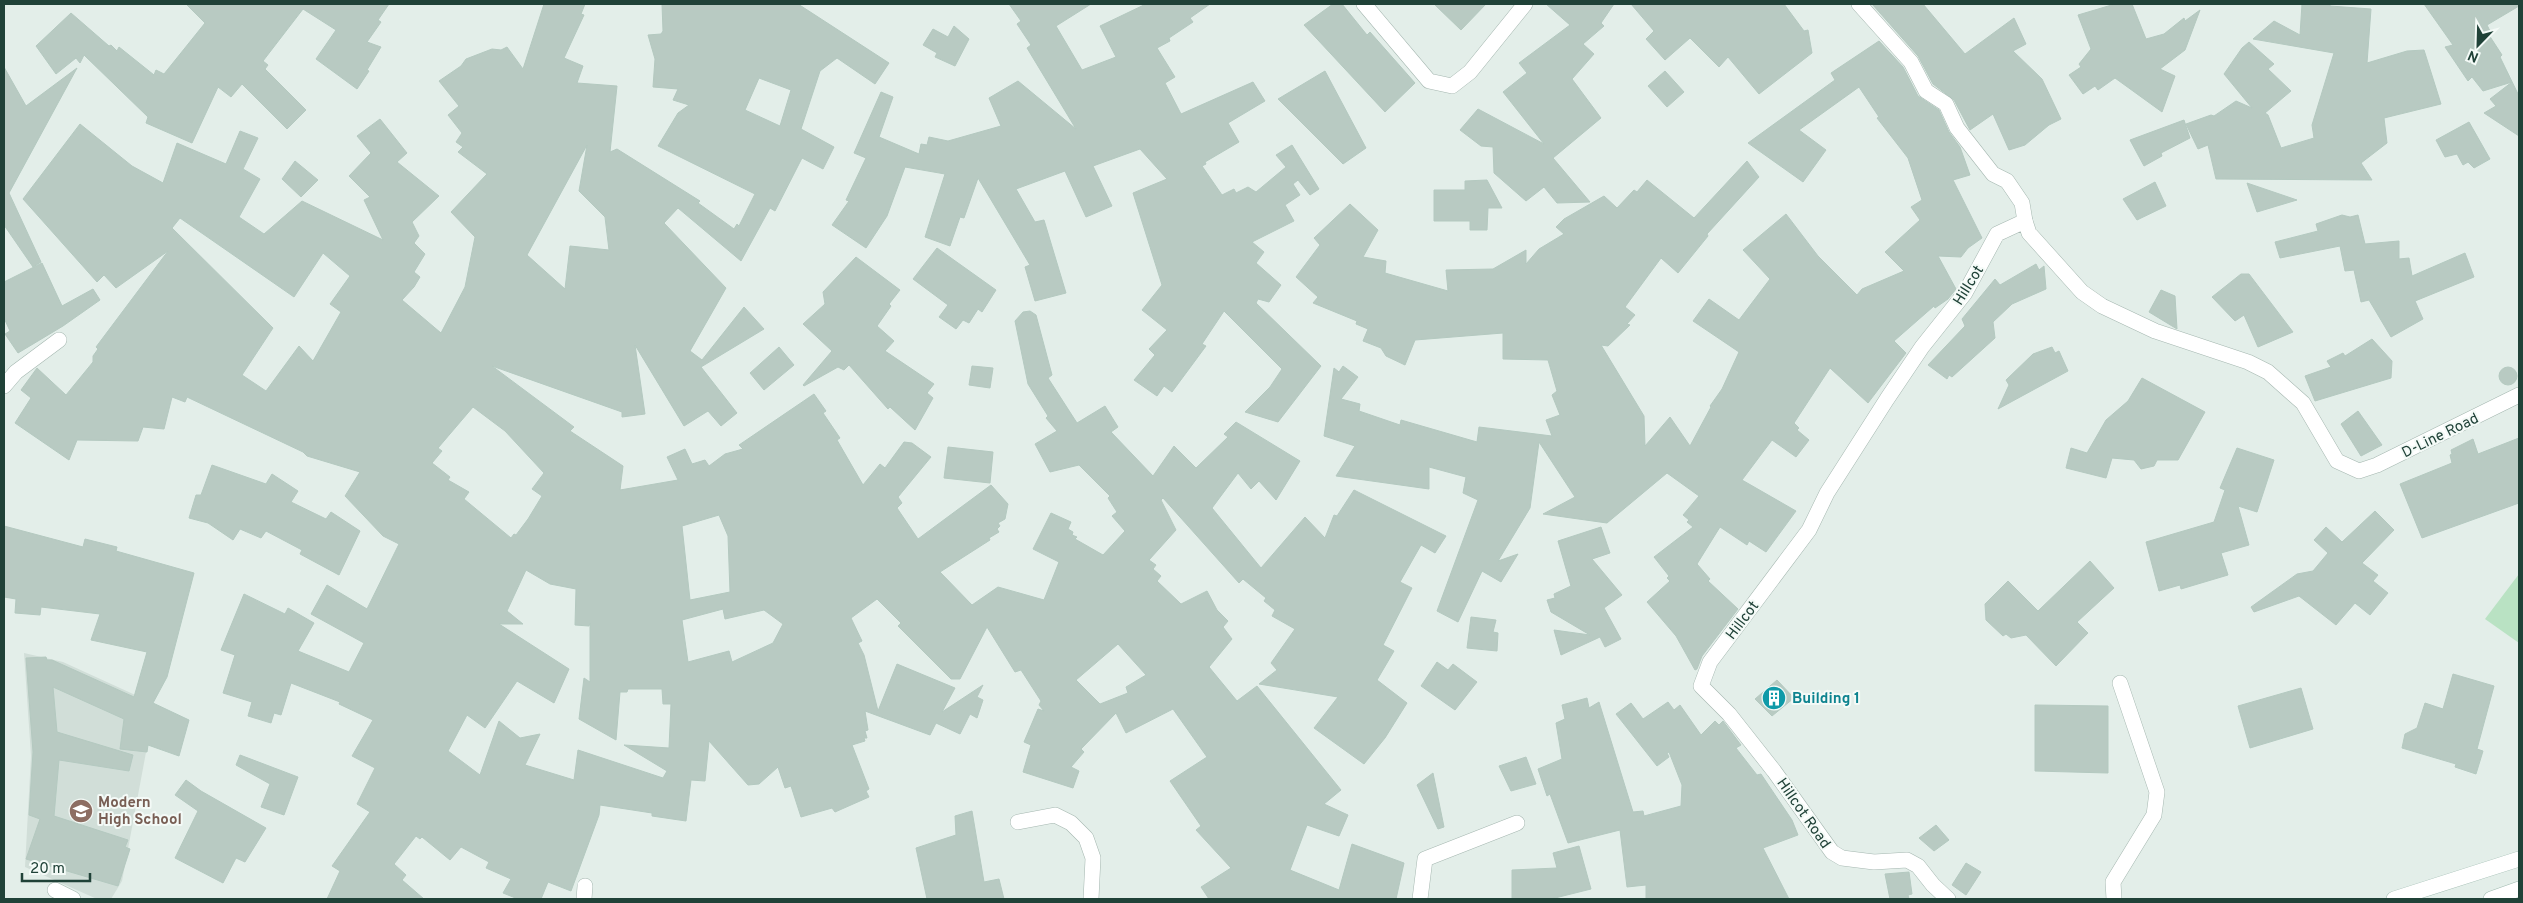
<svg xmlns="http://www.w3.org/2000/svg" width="2523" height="903" font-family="Overpass,sans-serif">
  <rect width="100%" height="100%" fill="#e3eee9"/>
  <polygon fill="#d1ded8" points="24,653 63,662 155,704 122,881 111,899 97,899 25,867 31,756"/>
  <polygon fill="#b9e2c3" points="2519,574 2519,643 2485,619"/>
  <g fill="#b8cac2" stroke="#b4c9c0" fill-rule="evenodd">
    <polygon points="186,4 389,4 378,20 381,22 367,42 381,47 367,70 369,71 357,89 316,59 336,30 303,9 263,61 268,65 265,69 306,110 287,129 242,84 231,97 218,87 192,143 146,123 148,117 84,55 80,63 76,58 56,74 36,46 71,13 109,46 111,45 117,51 119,47 154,75 156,70 164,74 205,23"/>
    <path d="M544,4H585L581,14L584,15L564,58L583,66L577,83L617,86L610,152L617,149L700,201L698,203L734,229L737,224L739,226L755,194L658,146L678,113L689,105L673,100L678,89L653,87L655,59L648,35L661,34L663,31L662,4H798L889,63L875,84L837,58L820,71L801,129L834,147L823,169L802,158L775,211L770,208L741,261L678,208L664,223L726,288L690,351L702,360L744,307L764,329L701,367L737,413L721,426L708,411L684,426L635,345L645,414L622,417V412L492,366L574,427L570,431L623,466L620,490L678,480L667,457L685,449L692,464L705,460L709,466L725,454L743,449L739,445L814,394L826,411L823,413L840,438L837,440L863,485L880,464L885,468L904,442L912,443L931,457L898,497L902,503L897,508L918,539L991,485L1008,504L1005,519L998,523L1000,526L997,529L999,532L989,538L990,540L940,572L972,605L998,587L1044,600L1059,562L1033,549L1051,513L1071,522L1068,529L1073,532L1072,535L1077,537L1075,539L1103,555L1125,531L1112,516L1117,512L1108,498L1110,496L1079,465L1050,472L1035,444L1057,431L1046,418L1048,416L1028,384L1015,321L1023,312L1030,311L1036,315L1052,375L1048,378L1077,423L1105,406L1118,427L1111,432L1153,476L1174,446L1196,468L1228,437L1224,434L1236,422L1300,461L1276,500L1259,481L1251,489L1238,473L1212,508L1261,568L1305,517L1325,538L1334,515L1337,516L1354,490L1446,536L1435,553L1421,545L1400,582L1412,588L1383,645L1394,651L1377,680L1407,703L1385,738L1364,764L1314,728L1338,697L1259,684L1277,670L1271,663L1295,629L1272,616L1275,610L1264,601L1266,598L1243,579L1239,583L1163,498L1161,500L1176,530L1149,560L1156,565L1153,569L1161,576L1157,581L1181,604L1207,591L1217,610L1228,621L1223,627L1232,639L1209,667L1237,701L1257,686L1341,790L1324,804L1348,815L1339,836L1307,825L1290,870L1339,890L1352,844L1404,863L1396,899H1209L1201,887L1231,868L1196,830L1201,826L1170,781L1207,757L1173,709L1126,733L1116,713L1081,749L1084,752L1071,767L1079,771L1073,788L1023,772L1031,745L1024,742L1038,709L1044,711L1039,705L1041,701L1021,670L1015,672L987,627L960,679H951L898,626L901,623L877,599L851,618L862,641L858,643L864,655L878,711L897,664L955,688L942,712L983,685L977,697L983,700L977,718L970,714L960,734L936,723L930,735L865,711L868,730L865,731L867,738H864L865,741L852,745L869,789L866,791L869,797L835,812L832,808L801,817L791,786L785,788L778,767L759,784L748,785L709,741L705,781L691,780L686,821L652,816V813L600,805L599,815L571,891L548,882L541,899H518L503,893L511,879L486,868L489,862L461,847L450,860L422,837L420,839L416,836L394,864L406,875L402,880L424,899H327L340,871L332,866L370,812L357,804L375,768L352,756L373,720L339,704L340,702L291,683L281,715L274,713L271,723L248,716L252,702L223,693L235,655L221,650L244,594L285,614L288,608L314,623L298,651L349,672L364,643L311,614L327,585L367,609L399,544L383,536L345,496L360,472L307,456L303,452L187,397L185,402L172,397L164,429L143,427L138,441L77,440L69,460L15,423L31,398L21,390L37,368L66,395L93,362V356L98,349L96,347L168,251L116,288L104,275L97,282L23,199L80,124L132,166L163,183L177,143L226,164L240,131L258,138L243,169L260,179L239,217L264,234L302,201L383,240L364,200L370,197L349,176L371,153L357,136L380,119L407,153L397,162L439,196L412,222L419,236L414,243L425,254L414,272L420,277L414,287L402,300L441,333L465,287L475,237L451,212L487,174L458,152L463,147L456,142L462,133L448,115L459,106L439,81L461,66L466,59L492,49L501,50L507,47L523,69ZM759,78L791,90L780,126L745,110ZM587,145L579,191L605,217L609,250L570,246L565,289L527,255ZM180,218L294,297L323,253L350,276L330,304L341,312L313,361L299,346L266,391L242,375L273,328L172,228ZM473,407L505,431L544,473L532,489L542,496L528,519L516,535L514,534L511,538L464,499L469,492L448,480L450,477L432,463L442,451L438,448ZM719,515L728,536L730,592L690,600L682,526ZM526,570L550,584L576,589L575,625L589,626L590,623V682L584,678L579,719L616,740L620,692H627L628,689H662L663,704H671L669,748L624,745L667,771L663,778L578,750L574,780L525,765L540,734L520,738L499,721L480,775L448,751L467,715L485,728L517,681L554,703L569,669L499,624H523L507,611ZM723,609L725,619L764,610L783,624L773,643L732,662L729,651L688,662L682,620ZM1118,644L1146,675L1126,687L1128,693L1100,704L1076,680Z"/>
    <polygon points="1009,4 1091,4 1056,26 1082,70 1116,57 1100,26 1146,4 1210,4 1190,18 1193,22 1169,38 1170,41 1157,48 1175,77 1165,83 1181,114 1253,82 1265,101 1228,123 1239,142 1205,162 1206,164 1202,166 1222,195 1234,189 1236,193 1248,187 1256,192 1286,167 1276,155 1292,145 1319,189 1310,195 1298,180 1293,184 1300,195 1285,205 1294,221 1252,242 1264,252 1256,263 1281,285 1269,302 1258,299 1256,303 1321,366 1278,422 1245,412 1270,387 1282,369 1224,311 1202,344 1206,346 1172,392 1164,386 1157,396 1134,380 1155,355 1149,349 1167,330 1142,310 1162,285 1133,193 1167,179 1140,149 1093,166 1112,206 1086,217 1065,171 1016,189 1035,222 1044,220 1066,293 1035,301 1025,267 1030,265 978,178 964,218 960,217 950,246 925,237 945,174 905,167 887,216 866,248 832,225 849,201 846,200 866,158 854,153 881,92 893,97 879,137 919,154 921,144 927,145 929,137 948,141 1001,126 989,98 1018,81 1076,129 1027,48 1031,45 1017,24 1021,21"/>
    <polygon points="1333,4 1342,4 1367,35 1370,32 1415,83 1385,112 1304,25"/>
    <polygon points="1434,4 1486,4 1461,30"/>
    <polygon points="1546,4 1614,4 1601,23 1604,26 1583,44 1594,54 1572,79 1601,118 1553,158 1590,202 1557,203 1544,187 1526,201 1494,173 1493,147 1481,146 1460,130 1478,109 1544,144 1503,92 1527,73 1519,63 1570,25"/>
    <polygon points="1631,4 1784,4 1804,31 1808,30 1812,53 1759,94 1728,57 1719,67 1690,38 1665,60 1646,39 1654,31"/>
    <polygon points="1872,4 1923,4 1965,54 2014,18 2026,44 2013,51 2042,79 2061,119 2049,125 2025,145 2009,150 1993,114 1970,130 1954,100 1933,84 1918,56"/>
    <polygon points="2115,4 2132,4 2146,39 2164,34 2184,18 2185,21 2200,10 2185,50 2160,69 2175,76 2162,112 2115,78 2098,90 2095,86 2083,94 2069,75 2081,67 2079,64 2091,49 2078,15"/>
    <polygon points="2302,4 2330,4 2330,6 2371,9 2367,63 2407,51 2424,50 2441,104 2384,118 2387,143 2361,163 2372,180 2216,179 2208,145 2198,149 2186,124 2211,115 2214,116 2236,101 2252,108 2224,74 2242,48 2249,42 2274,64 2268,69 2291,91 2265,113 2268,115 2281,148 2314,138 2312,125 2334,53 2253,39 2274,21 2300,35"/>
    <polygon points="2424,4 2519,4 2519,6 2487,25 2491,33 2489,35 2502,55 2500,57 2519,96 2519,136 2484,113 2496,106 2490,99 2512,82 2483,91 2472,77 2468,81 2445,47 2453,45"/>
    <polygon points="954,26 969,39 955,66 935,57 937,53 923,45 933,29 948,37"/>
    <polygon points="1879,41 1903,67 1918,96 1939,110 1949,132 1960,147 1970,175 1953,180 1982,238 1968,248 1961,257 1938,256 1956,289 1948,299 1935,308 1934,306 1894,341 1906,353 1868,403 1830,368 1794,423 1799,428 1797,430 1809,440 1796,457 1772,440 1742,480 1796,511 1766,552 1749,541 1747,545 1720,527 1697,564 1710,579 1708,581 1738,609 1702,656 1697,669 1695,670 1676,636 1647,602 1670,581 1667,578 1669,576 1654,557 1693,527 1687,522 1689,520 1683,515 1699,496 1667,473 1607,523 1543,514 1575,497 1539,442 1530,508 1498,561 1518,554 1501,582 1482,571 1458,622 1437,611 1478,500 1463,493 1466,477 1429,467 1429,489 1336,476 1355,446 1324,436 1334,368 1339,372 1343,366 1358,377 1341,399 1360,404 1359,411 1400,425 1401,420 1477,442 1479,427 1552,436 1546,420 1560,415 1552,395 1557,391 1548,360 1503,359 1503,333 1415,340 1405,365 1386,356 1381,348 1363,341 1368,329 1356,324 1357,321 1313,303 1318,297 1296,277 1320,245 1314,238 1350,204 1378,230 1363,257 1386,261 1385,273 1448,291 1446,270 1493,269 1526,250 1526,264 1539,249 1564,234 1556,227 1564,219 1604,196 1617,208 1634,190 1637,192 1647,180 1694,218 1747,161 1759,177 1707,234 1708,236 1678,273 1661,258 1625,307 1635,315 1627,324 1630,325 1608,346 1601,345 1644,416 1645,446 1670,417 1690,446 1711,407 1710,406 1722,389 1739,352 1693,321 1709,299 1739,320 1770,279 1743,250 1786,214 1818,256 1857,295 1862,289 1904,271 1885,252 1920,220 1911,207 1922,200 1908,158 1877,118 1879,117 1859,87 1799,130 1826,150 1803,182 1748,143 1835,80 1831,73"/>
    <polygon points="4,67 26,106 77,68 9,193 41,262 33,267 4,225"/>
    <polygon points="1325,71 1366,148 1343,164 1278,99"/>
    <polygon points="1665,71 1684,92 1667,107 1648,86"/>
    <polygon points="2184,120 2190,138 2161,153 2162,156 2144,166 2130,140"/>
    <polygon points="2469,122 2490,159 2474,168 2468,162 2463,165 2457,154 2445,157 2436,140"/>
    <polygon points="295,161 318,180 301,197 282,179"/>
    <polygon points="1487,180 1502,208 1488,208 1487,230 1470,230 1470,221 1434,221 1434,190 1465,190 1465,181"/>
    <polygon points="2155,182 2166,206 2137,220 2123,199"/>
    <polygon points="2247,183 2297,200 2257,212"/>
    <polygon points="2342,215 2350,217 2358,215 2365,244 2399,241 2399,259 2409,258 2412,276 2465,253 2474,277 2415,301 2423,319 2391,337 2369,300 2361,302 2354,270 2345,271 2340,246 2280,258 2275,242 2318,231 2316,224"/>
    <polygon points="937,248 996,290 982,312 978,309 969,323 963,320 956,329 939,317 948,305 913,279"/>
    <polygon points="856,257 900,290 889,304 891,306 877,326 894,341 885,351 934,384 927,393 933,398 915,430 890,407 888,409 849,365 844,370 838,367 804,386 803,385 832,351 803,324 825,304 823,292"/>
    <polygon points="42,263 62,306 93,289 100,300 63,326 18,353 5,334 10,331 4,318 4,282"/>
    <polygon points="2036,264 2039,270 2044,266 2046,289 2012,304 1993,322 1995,338 1952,377 1949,375 1947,379 1928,365 1965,326 1962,319 1995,279 2000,285"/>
    <polygon points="2241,274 2249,274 2293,332 2258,347 2244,315 2235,321 2212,297"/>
    <polygon points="2161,290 2175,296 2177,329 2149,312"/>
    <polygon points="2372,339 2392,361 2391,378 2315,401 2305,376 2331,367 2327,361 2343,353 2345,356"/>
    <polygon points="779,347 794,365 764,390 750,373"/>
    <polygon points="2052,347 2055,353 2059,351 2068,371 1998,409 2009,385 2006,380 2033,354"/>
    <polygon points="972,366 993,368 990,388 969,385"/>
    <circle cx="2508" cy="376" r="9"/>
    <polygon points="2142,378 2205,412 2178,460 2157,460 2154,466 2141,469 2134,460 2112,458 2106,478 2066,468 2071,448 2087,453 2106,420 2128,401"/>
    <polygon points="2358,411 2382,445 2361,456 2341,424"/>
    <polygon points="2519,438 2519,503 2422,538 2400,484 2452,463 2450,455 2452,454 2451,450 2473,439 2478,454"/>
    <polygon points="948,447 993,452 990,483 944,478"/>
    <polygon points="2237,448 2274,460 2257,512 2238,506 2249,545 2221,553 2228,575 2181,589 2180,585 2159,591 2146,542 2214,522 2225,490 2220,488"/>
    <polygon points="212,465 266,484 272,474 298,491 291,502 326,519 331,512 360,531 339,575 300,554 302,550 266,531 261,538 240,529 233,540 208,523 189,518 196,495 201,495"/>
    <polygon points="2375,511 2394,530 2362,563 2378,575 2373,581 2388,593 2370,615 2355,603 2336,625 2299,596 2254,612 2251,607 2297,574 2313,571 2328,553 2314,540 2326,527 2342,542"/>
    <polygon points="4,526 83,547 85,539 117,547 116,551 194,573 167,677 153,703 189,720 179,756 148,745 147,752 120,749 124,719 53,687 57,732 133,755 129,771 59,760 54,816 128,840 125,847 130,849 118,886 26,859 40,819 29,815 33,752 26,658 46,657 47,660 52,660 134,697 147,652 91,640 100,614 41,607 40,615 15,613 16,599 4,597"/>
    <polygon points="1601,527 1610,553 1592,559 1622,595 1604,608 1621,639 1605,647 1600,637 1561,655 1554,630 1590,635 1551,612 1547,600 1555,598 1554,594 1571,586 1558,541"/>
    <polygon points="2090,561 2114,588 2077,622 2088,633 2056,666 2026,635 2011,638 2006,634 2003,636 1986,620 1985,604 2008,581 2038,611"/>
    <polygon points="1471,617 1496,620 1493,632 1498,633 1497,651 1467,648"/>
    <polygon points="1437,662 1448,670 1453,664 1477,682 1455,710 1421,686"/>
    <polygon points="2453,674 2494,686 2477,749 2483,751 2476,774 2455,767 2456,764 2402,748 2405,734 2417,728 2425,703 2443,709"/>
    <polygon points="1777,680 1794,698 1772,716 1755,699"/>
    <polygon points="2301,688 2313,729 2250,748 2238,706"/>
    <polygon points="1587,698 1589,708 1599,702 1633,812 1643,811 1644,816 1681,806 1682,785 1669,752 1667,753 1669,757 1657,766 1616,714 1631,703 1643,719 1668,702 1674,710 1680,705 1701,735 1715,721 1719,725 1723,721 1741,745 1736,748 1757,775 1761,774 1792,820 1798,835 1763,848 1789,899 1646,899 1646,885 1627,887 1620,830 1568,843 1550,794 1547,796 1538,769 1562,759 1556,723 1565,719 1562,705"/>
    <polygon points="2035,705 2108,706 2108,773 2035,771"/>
    <polygon points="240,755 298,777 284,815 261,807 270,784 236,765"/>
    <polygon points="1526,757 1536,784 1511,791 1499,766"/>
    <polygon points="1433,773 1444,827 1438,829 1417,785"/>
    <polygon points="186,780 201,791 266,828 245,862 236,858 223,883 175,858 198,811 175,795"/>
    <polygon points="972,811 984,882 999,879 1004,899 927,899 916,848 956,835 955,816"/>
    <polygon points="1936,825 1949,840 1934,851 1919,838"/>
    <polygon points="1579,846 1591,889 1551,899 1512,899 1512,870 1557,868 1553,853"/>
    <polygon points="1966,863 1981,872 1966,895 1952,885"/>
    <polygon points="1909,872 1912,894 1908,895 1909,899 1890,899 1885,874"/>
  </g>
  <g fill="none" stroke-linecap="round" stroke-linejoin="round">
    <g stroke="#a5b7b0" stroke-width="16">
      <g id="street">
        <polyline points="1364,4 1429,81 1452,86 1470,72 1525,4"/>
        <polyline points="1859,4 1911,62 1926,91 1946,104 1957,128 1993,174 2007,181 2022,203 2025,221"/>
        <polyline points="4,386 16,372 59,340"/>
        <polyline points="1018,822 1055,815 1071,823 1086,838 1093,858 1091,899"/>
        <polyline points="55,890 73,899"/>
        <polyline points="584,899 585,886"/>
        <polyline points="1420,899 1425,859 1517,823"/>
        <polyline points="1948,899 1933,885 1918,866 1907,860 1874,862 1842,858 1832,852 1774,771 1729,714 1701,686 1710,662 1809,530 1827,493 1887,399 1922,347 1965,293 1997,234 2025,221 2029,233 2082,292 2102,306 2155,331 2248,362 2268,372 2303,403 2337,461 2359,471 2377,465 2519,395"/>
        <polyline points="2114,899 2113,882 2154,815 2157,792 2120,683"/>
      </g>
    </g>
    <g stroke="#a0bbb1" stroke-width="16">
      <g id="secondary">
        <polyline points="2394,899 2519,859"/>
        <polyline points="2491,899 2519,889"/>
      </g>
    </g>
    <use href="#street" stroke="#fff" stroke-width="15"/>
    <use href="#secondary" stroke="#fff" stroke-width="15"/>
  </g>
  <defs>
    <g id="building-disc" transform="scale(1.25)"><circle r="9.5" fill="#0f9aa8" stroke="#f4faf7"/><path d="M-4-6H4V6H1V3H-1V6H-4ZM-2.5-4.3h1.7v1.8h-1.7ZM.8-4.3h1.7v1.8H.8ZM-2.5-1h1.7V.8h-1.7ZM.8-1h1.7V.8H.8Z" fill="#fff"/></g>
    <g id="school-disc" transform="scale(1.25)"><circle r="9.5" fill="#8d6e63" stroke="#f4faf7"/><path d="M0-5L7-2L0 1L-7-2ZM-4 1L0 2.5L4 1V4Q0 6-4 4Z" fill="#fff"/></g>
  </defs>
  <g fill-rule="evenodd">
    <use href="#building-disc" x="1774" y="698"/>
    <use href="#school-disc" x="81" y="811"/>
  </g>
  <g text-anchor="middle" stroke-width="4" stroke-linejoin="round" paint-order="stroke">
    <g font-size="15" fill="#204238" stroke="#f4faf7">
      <text transform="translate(1968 285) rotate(-58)" y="5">Hillcot</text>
      <text transform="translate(2440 435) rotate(-26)" y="5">D-Line Road</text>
      <text transform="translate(1742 620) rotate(-53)" y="5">Hillcot</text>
      <text transform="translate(1804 813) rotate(55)" y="5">Hillcot Road</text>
    </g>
    <g font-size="15" font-weight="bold" fill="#0d838f" stroke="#f4faf7" text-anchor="start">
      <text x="1792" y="703">Building 1</text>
    </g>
    <g font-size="15" font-weight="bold" fill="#785e54" stroke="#f4faf7" text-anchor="start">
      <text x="98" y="807">Modern<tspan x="98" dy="17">High School</tspan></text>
    </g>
  </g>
  <rect width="2523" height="903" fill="none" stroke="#204238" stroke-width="10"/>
  <g transform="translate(2478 45) rotate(203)" stroke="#f4faf7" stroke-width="4" paint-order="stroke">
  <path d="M0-4L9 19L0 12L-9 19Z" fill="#204238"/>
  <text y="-8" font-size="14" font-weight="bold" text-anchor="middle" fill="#204238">N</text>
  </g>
  <path d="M22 873v8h68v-8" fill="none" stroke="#204238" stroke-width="2.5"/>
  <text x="30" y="873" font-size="15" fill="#204238" stroke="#f4faf7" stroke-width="4" paint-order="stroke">20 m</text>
</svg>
